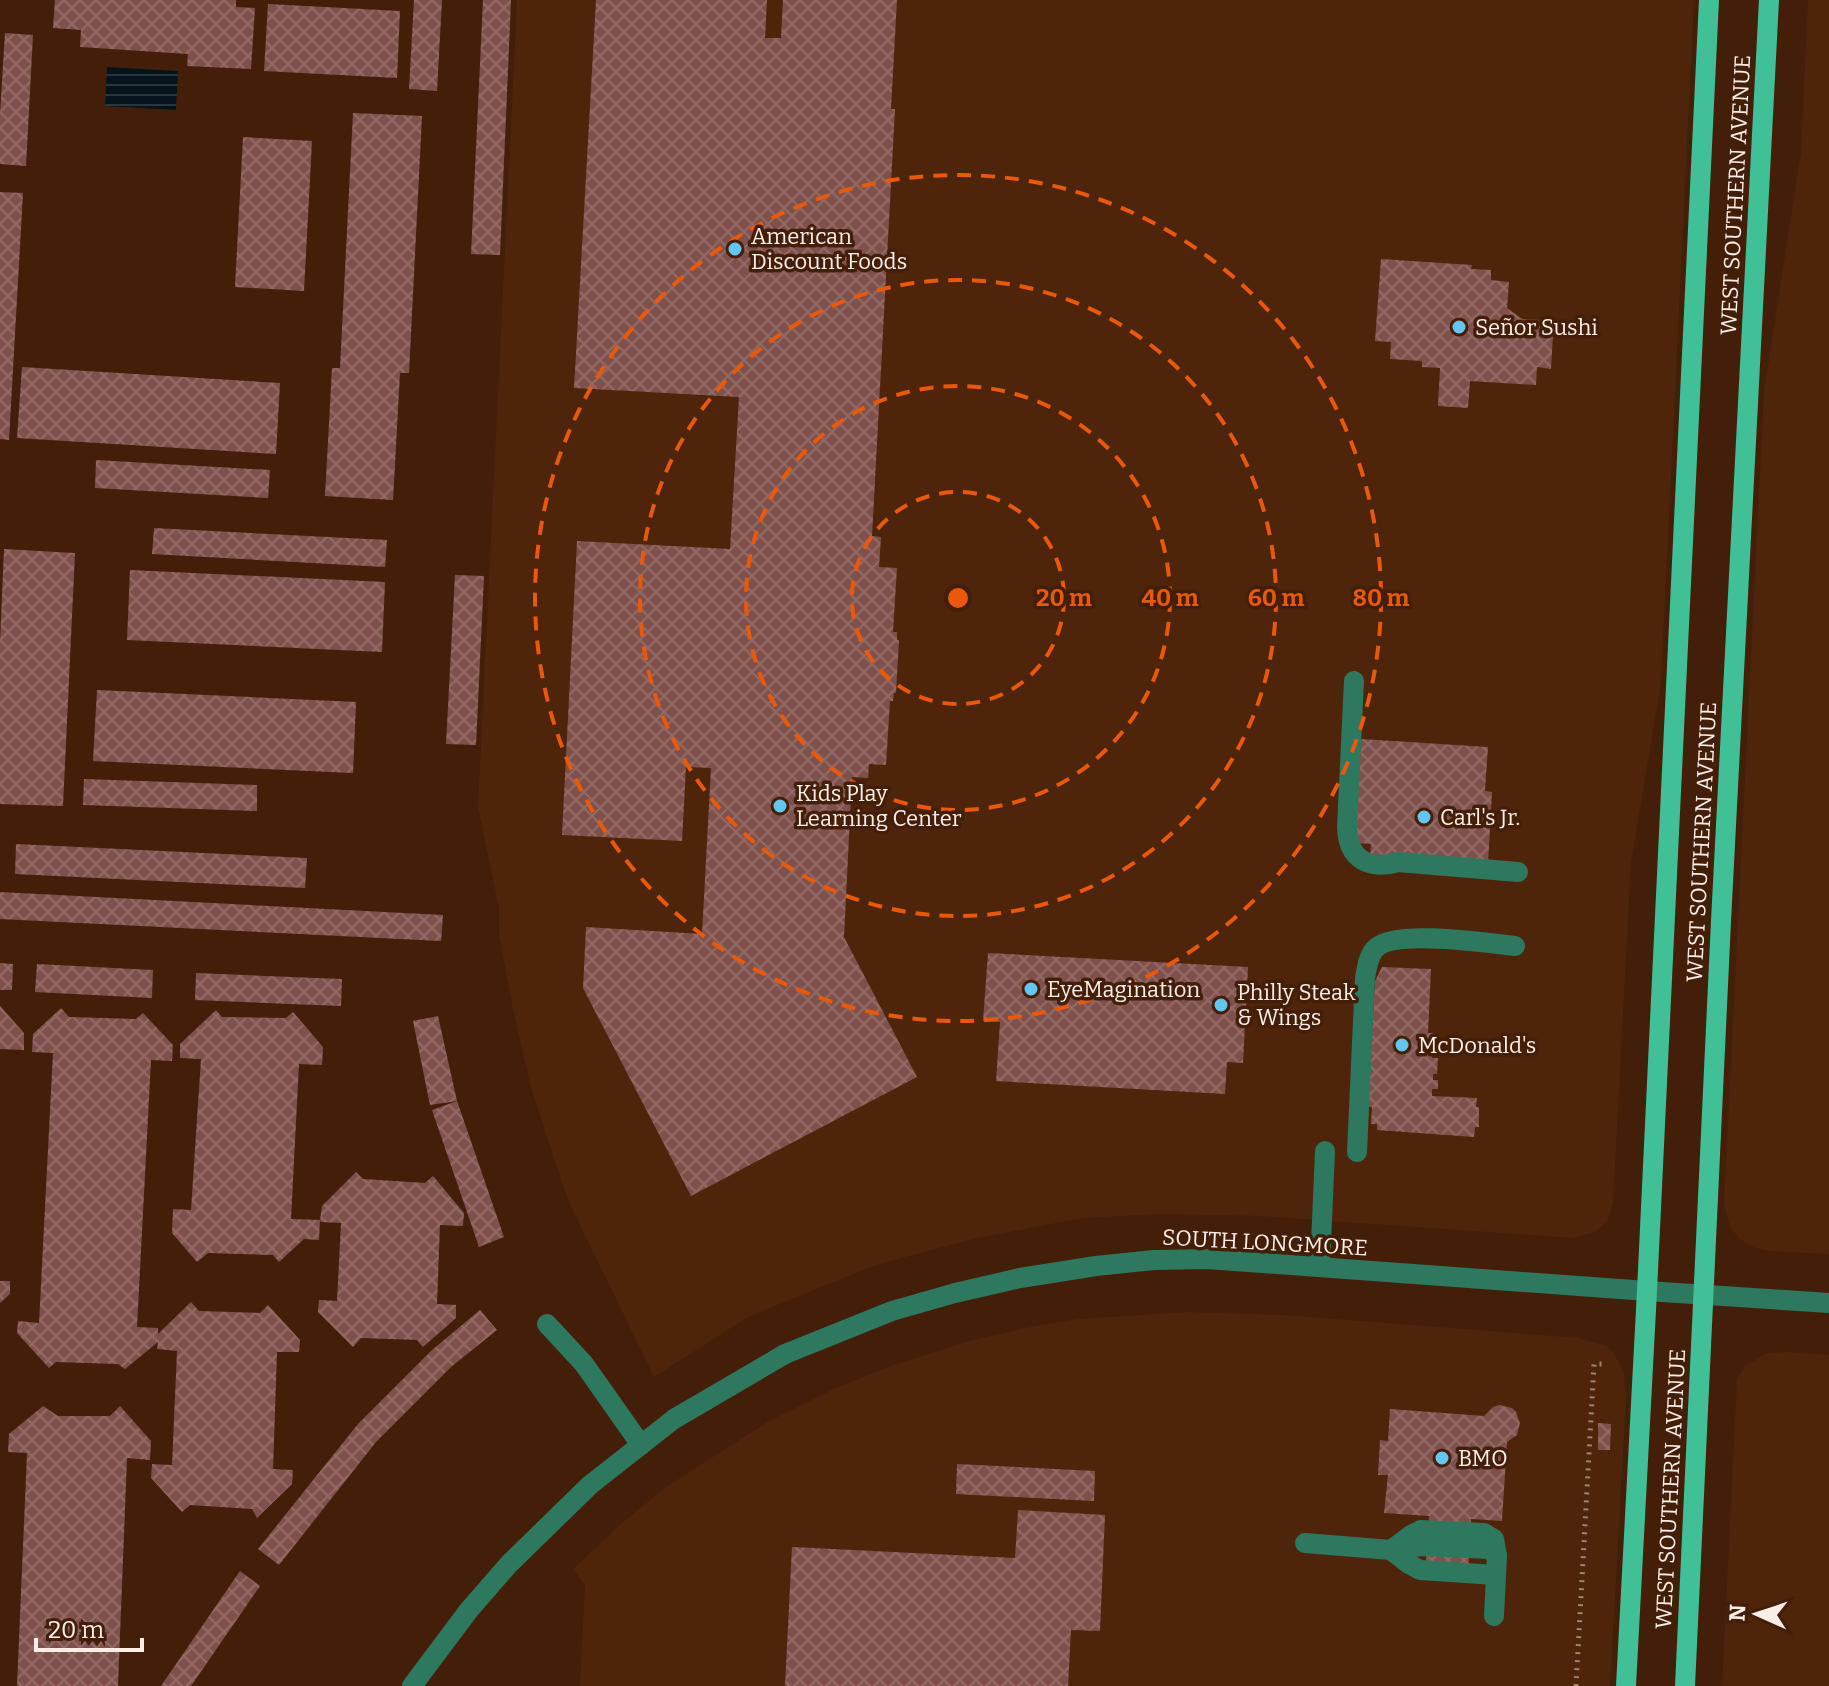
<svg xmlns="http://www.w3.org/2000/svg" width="1829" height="1686" font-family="Bitter,serif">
  <defs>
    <pattern id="water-rules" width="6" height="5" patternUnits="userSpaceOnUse" patternTransform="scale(2)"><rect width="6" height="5" fill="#05131a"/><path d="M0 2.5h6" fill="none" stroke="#2a363b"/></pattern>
    <pattern id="building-cross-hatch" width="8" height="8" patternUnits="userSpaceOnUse" patternTransform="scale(2)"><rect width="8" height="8" fill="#7f514b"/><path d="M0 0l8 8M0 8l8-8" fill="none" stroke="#926a65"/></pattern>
  </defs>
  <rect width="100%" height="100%" fill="#431f0a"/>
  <g fill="#4e240b">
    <polygon points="517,0 1694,0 1661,683 1631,862 1613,1203 1608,1220 1595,1232 1573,1238 1261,1216 1160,1214 1083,1218 972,1239 876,1265 748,1317 654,1377 568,1200 531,1088 511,1000 499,934 499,908 478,807"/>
    <polygon points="1808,0 1829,0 1829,1254 1770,1251 1755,1248 1739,1238 1730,1227 1724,1205 1764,391 1801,152"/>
    <polygon points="1188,1312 1284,1315 1579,1338 1606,1346 1614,1353 1624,1373 1626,1398 1610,1686 580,1686 585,1585 573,1569 623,1522 666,1487 769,1421 834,1389 891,1366 969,1341 1025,1328 1077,1319"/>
    <polygon points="1786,1352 1829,1355 1829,1686 1722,1686 1737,1380 1745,1366 1757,1359 1767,1353"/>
  </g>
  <polygon fill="url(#water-rules)" points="107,67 178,71 176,110 105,106"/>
  <g fill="url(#building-cross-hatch)">
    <polygon points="55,0 236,0 236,7 255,8 251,69 187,66 188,54 80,47 81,30 53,28"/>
    <polygon points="414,0 442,0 437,91 409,89"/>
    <polygon points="483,0 511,0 500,255 471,254"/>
    <polygon points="596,0 767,0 765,38 781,38 783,0 897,0 891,109 895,109 872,536 881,537 879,567 897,568 893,632 897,632 897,640 899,640 896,693 894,693 893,701 890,701 886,765 869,764 868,778 852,777 844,937 917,1077 691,1196 583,988 586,927 702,934 711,768 686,767 682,841 562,835 577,541 730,549 739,397 574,388"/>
    <polygon points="268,4 400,11 397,78 264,71"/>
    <polygon points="5,33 33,35 26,166 0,164 0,114"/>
    <polygon points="353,113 422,116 409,373 400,373 393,500 325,496 332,368 340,368"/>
    <polygon points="243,137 312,141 304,291 235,287"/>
    <polygon points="0,192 23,193 9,440 0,439"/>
    <polygon points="1381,259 1472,265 1471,269 1491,270 1491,280 1509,282 1507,308 1522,319 1543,320 1542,334 1553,335 1551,369 1537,367 1536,385 1470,381 1468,408 1438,406 1440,368 1422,367 1422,361 1390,359 1391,342 1375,341"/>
    <polygon points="22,367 280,383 276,454 17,438"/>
    <polygon points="96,460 270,470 268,498 95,488"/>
    <polygon points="154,528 387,540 385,567 152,554"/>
    <polygon points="4,549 75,553 63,806 0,804 0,642"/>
    <polygon points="130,570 385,582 382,652 127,640"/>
    <polygon points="455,575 484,576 476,745 446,744"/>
    <polygon points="97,690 356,702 353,773 93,761"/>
    <polygon points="1361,739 1488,747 1485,791 1492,792 1488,864 1370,857 1371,844 1355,843"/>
    <polygon points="84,779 257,785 257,811 83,805"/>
    <polygon points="16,844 307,858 305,888 15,874"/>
    <polygon points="0,892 443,915 441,941 0,919"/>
    <polygon points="988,953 1248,967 1243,1063 1227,1062 1225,1094 996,1081 1000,1022 983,1021"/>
    <polygon points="0,963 13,964 12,990 0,990"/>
    <polygon points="37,964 153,970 152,998 35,992"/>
    <polygon points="1382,967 1431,969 1428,1033 1433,1033 1432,1058 1438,1058 1437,1074 1433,1074 1433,1080 1438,1080 1438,1089 1432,1089 1432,1096 1477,1098 1476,1107 1479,1107 1479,1127 1475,1127 1474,1137 1377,1130 1377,1124 1371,1124 1372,1107 1368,1107 1375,981"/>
    <polygon points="196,973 342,979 341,1006 195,1000"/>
    <polygon points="0,1006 24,1033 24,1050 0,1049"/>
    <polygon points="61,1008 69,1017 136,1019 143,1013 173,1045 172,1061 151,1060 137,1327 158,1328 158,1334 191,1302 199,1311 260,1313 268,1305 300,1340 299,1352 277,1352 273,1469 293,1470 292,1484 257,1518 252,1509 190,1505 182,1512 151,1478 152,1464 172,1465 177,1351 157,1349 158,1342 125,1369 118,1364 56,1362 49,1368 17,1333 18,1321 39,1323 53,1053 32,1052 33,1034"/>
    <polygon points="216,1010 222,1017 286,1018 293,1012 323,1047 322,1065 299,1064 291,1219 320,1220 319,1240 304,1239 279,1262 273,1255 208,1253 197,1262 172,1233 173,1209 191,1210 201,1059 180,1058 180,1044"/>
    <polygon points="438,1016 457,1101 430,1105 413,1021"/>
    <polygon points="457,1101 504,1237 479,1247 432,1110"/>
    <polygon points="356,1172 363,1179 425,1183 433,1176 464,1213 463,1226 440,1225 437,1304 456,1305 456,1318 423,1347 417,1340 361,1338 353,1347 318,1312 319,1300 337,1301 341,1223 321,1222 320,1220 322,1206"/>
    <polygon points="0,1281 10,1281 10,1294 0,1303"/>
    <polygon points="480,1310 497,1330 451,1367 376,1442 279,1565 258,1549 358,1424 432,1350"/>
    <polygon points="1499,1405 1512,1408 1516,1412 1520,1423 1517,1435 1507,1442 1502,1521 1471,1519 1468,1574 1425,1572 1429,1516 1384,1513 1388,1475 1378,1475 1380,1440 1388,1441 1390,1409 1484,1416 1493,1407"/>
    <polygon points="43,1406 58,1416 110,1416 120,1406 151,1441 150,1460 127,1458 118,1686 17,1686 27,1453 8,1452 9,1434"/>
    <polygon points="1598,1423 1611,1424 1610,1450 1598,1450"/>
    <polygon points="957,1464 1095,1471 1094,1501 956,1494"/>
    <polygon points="1018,1510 1105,1515 1100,1631 1071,1630 1068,1686 785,1686 792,1547 1015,1558"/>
    <polygon points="240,1571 260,1586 191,1686 161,1686"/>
  </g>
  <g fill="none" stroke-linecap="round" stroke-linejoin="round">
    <polyline stroke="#9e8476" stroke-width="5" stroke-dasharray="2 6" stroke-linecap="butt" points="1576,1686 1594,1364 1606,1364"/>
    <g stroke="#2e7860" stroke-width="20">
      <path d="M1354,681L1347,827C1348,860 1369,870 1398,862L1518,872"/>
      <path d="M1357,1152L1365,978C1367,968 1368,955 1376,948C1395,929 1487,943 1515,946"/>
      <polyline points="1320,1267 1325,1151"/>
      <polyline points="547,1324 584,1364 641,1445"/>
      <polyline points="1305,1543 1391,1550 1421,1546 1489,1549 1497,1556 1494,1616"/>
      <polyline points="1496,1575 1420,1570 1409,1564 1391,1550 1411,1535 1421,1530 1484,1533 1494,1539 1497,1556"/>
      <polyline points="412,1686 469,1610 509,1564 590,1485 674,1419 785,1354 892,1311 955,1293 1020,1278 1096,1266 1154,1260 1207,1259 1647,1291 1829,1303"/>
    </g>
    <g stroke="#41c098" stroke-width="20">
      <polyline points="1626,1686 1647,1291 1709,0"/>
      <polyline points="1685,1686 1721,921 1769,0"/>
    </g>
  </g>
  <g fill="none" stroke="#e8590c" stroke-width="4" stroke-dasharray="14 10">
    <circle cx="958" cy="598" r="106"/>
    <circle cx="958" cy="598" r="212"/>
    <circle cx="958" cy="598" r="318"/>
    <circle cx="958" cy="598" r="423"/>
  </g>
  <g fill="#64c5ee" stroke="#431f0a" stroke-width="3">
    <circle cx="735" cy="249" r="8"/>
    <circle cx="1459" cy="327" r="8"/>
    <circle cx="780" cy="806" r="8"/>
    <circle cx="1424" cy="817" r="8"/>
    <circle cx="1031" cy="989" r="8"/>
    <circle cx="1221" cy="1005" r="8"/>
    <circle cx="1402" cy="1045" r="8"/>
    <circle cx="1442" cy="1458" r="8"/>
  </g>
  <g text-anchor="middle" stroke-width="7" stroke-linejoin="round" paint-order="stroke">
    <g font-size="22" fill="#fcede6" stroke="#431f0a">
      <text transform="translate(1735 195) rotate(-87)" y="8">WEST SOUTHERN AVENUE</text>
      <text transform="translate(1701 842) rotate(-87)" y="8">WEST SOUTHERN AVENUE</text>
      <text transform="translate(1265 1242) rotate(3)" y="8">SOUTH LONGMORE</text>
      <text transform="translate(1670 1489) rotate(-87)" y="8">WEST SOUTHERN AVENUE</text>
    </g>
    <g font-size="22" fill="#fcede6" stroke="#431f0a" text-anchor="start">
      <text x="751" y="244">American<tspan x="751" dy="25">Discount Foods</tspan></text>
      <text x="1475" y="335">Señor Sushi</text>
      <text x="796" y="801">Kids Play<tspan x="796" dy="25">Learning Center</tspan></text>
      <text x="1440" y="825">Carl's Jr.</text>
      <text x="1047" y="997">EyeMagination</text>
      <text x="1237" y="1000">Philly Steak<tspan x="1237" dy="25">&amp; Wings</tspan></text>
      <text x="1418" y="1053">McDonald's</text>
      <text x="1458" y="1466">BMO</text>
    </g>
  </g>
  <circle cx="958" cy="598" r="12" fill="#e8590c" stroke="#431f0a" stroke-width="4"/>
  <g font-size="24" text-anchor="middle" font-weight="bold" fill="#e8590c" stroke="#431f0a" stroke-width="7" stroke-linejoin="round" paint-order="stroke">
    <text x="1064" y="606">20 m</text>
    <text x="1170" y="606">40 m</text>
    <text x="1276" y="606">60 m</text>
    <text x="1381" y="606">80 m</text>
  </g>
  <g transform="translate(1757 1614) rotate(273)" stroke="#431f0a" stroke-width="6" paint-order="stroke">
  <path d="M0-6L14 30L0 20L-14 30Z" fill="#fcede6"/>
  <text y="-12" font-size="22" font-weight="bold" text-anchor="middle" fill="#fcede6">N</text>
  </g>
  <path d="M36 1638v12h106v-12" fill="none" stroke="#fcede6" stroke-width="4"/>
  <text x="48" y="1638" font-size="24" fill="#fcede6" stroke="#431f0a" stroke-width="6" paint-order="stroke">20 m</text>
</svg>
